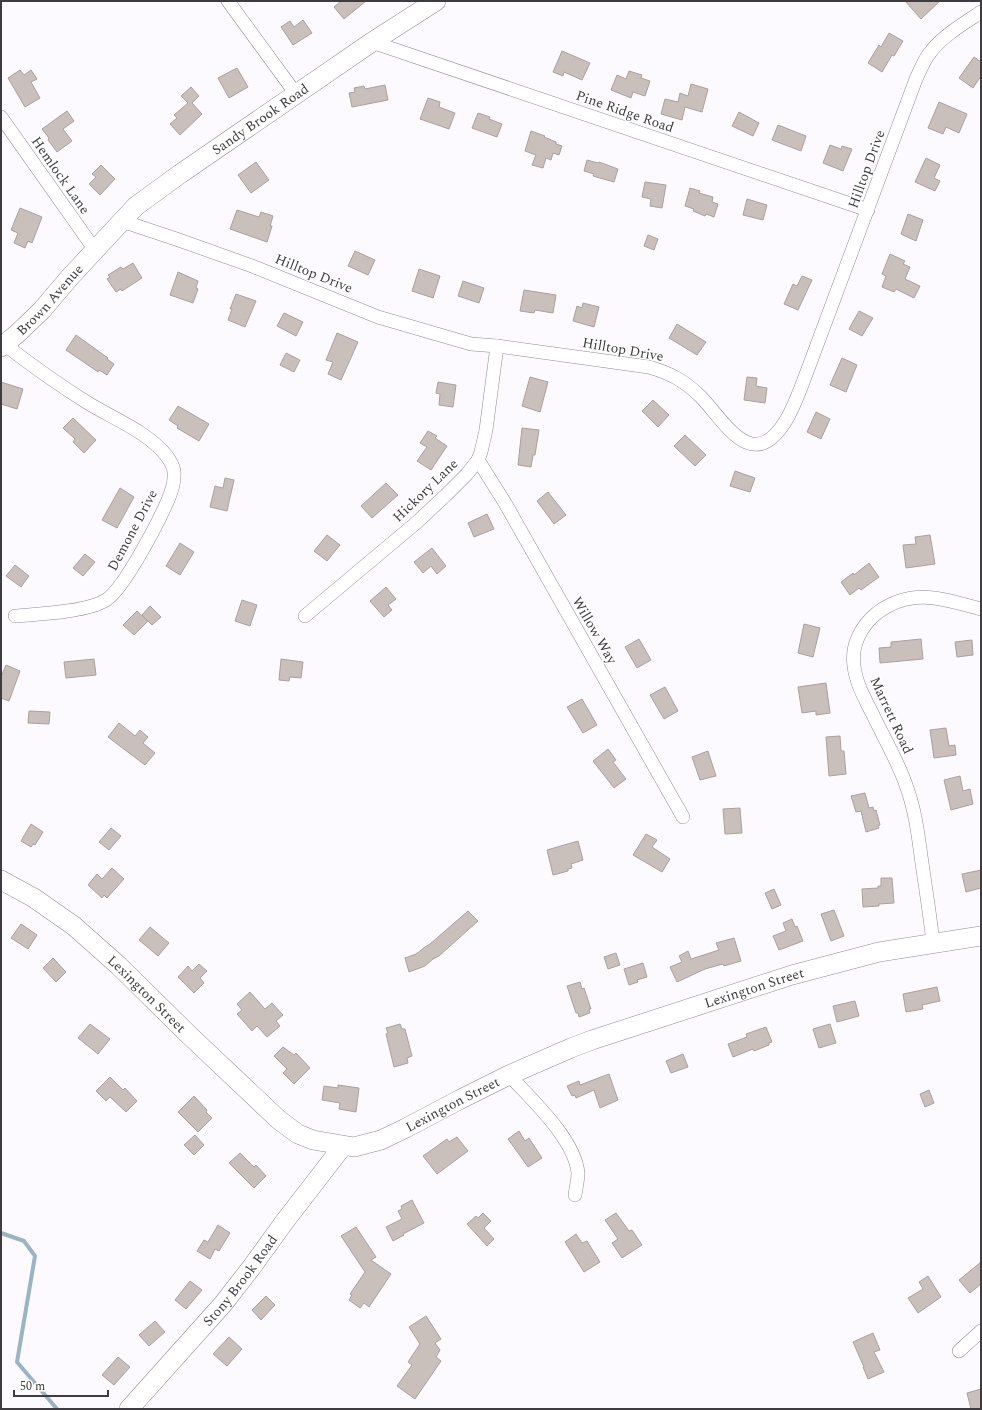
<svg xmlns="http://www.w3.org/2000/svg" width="982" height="1410" font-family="Spectral,serif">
  <rect width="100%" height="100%" fill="#fcfafe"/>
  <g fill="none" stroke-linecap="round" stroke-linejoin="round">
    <polyline stroke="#99b4c2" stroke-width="4" points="1,1233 24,1241 35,1256 17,1362 57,1409"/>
  </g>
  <g fill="#cac0bb" stroke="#aba19b">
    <polygon points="341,1 366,1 344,19 334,7"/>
    <polygon points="905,1 940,1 921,19"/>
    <polygon points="303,20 312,33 293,45 281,27 290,21 294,27"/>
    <polygon points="889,33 903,41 894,56 892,55 882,72 868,63 879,45 881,47"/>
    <polygon points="562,51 590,63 582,80 564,72 563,76 553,72"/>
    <polygon points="974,57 981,62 981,76 973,88 959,78"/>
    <polygon points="237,68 248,87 229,98 218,78"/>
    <polygon points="20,70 24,75 31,70 37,79 31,82 40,98 25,107 8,78"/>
    <polygon points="629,71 642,75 641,78 650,81 645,96 633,92 631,98 611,90 617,75 626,79"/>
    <polygon points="691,84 708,89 702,112 685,107 682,120 661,114 665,99 678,102 680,93 688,96"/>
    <polygon points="385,85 388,100 352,107 349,93 355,92 354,88 364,86 365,89"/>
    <polygon points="191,87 199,96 192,103 202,114 180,135 170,124 177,118 174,115 188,103 181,96"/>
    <polygon points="428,98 440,102 439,107 455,113 449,129 420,119"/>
    <polygon points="939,102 967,114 959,133 946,127 943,134 928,128"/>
    <polygon points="67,111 74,121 63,129 72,141 57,152 48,140 49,138 42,129"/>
    <polygon points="739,112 759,123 753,136 732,126"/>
    <polygon points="478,113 490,117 489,119 502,124 497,137 472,128"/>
    <polygon points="778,125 806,136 801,151 772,140"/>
    <polygon points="531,131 545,136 544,137 556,142 556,144 562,146 559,155 553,153 551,160 546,158 543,168 532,165 536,155 525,151"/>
    <polygon points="830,145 841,149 842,146 852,149 843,171 823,163"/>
    <polygon points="926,158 940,165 934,178 940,181 935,191 915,182"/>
    <polygon points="587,160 598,163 599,162 618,169 614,182 593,176 594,174 584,171"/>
    <polygon points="256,162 269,180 251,193 238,175"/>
    <polygon points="101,165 115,179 100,195 89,184 96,177 92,174"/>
    <polygon points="645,182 666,185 662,208 650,206 651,199 642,197"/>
    <polygon points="690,188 700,191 699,193 713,197 712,202 718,204 714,217 706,214 705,216 693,211 694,209 685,206"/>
    <polygon points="747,199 767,205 763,220 743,215"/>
    <polygon points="20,208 42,217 32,243 28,241 25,248 14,243 18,233 11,230"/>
    <polygon points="237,210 259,217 261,212 273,216 270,226 272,226 267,242 230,229"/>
    <polygon points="908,214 923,220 916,241 901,234"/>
    <polygon points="648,235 658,239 654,250 644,246"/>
    <polygon points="355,251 375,260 368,275 348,266"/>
    <polygon points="890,254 905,261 903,264 910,267 905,279 920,286 914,298 896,289 894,292 882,287 886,276 882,274"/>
    <polygon points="133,263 142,278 122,291 121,289 116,292 107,279 110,277 108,275 121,267 123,269"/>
    <polygon points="419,269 440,276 433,298 412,291"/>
    <polygon points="178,272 198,281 196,288 198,289 193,303 170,295"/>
    <polygon points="802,276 812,280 798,310 784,304 793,284 797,286"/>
    <polygon points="463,281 484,288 479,303 458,296"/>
    <polygon points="524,290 556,295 553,313 535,310 534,313 520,311"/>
    <polygon points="236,294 256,301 245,327 228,320 232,309 230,309"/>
    <polygon points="583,303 599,307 594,327 573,321 577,306 582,308"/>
    <polygon points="859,311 873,318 862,336 849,329"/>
    <polygon points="284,313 303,322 296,336 277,326"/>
    <polygon points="677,324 706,342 697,355 669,338"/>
    <polygon points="337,333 358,342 341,380 328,374 333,362 326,360"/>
    <polygon points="76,335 108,358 107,359 114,364 107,375 99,370 98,372 66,350"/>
    <polygon points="286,353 300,360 294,372 280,365"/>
    <polygon points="842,358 857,365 846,392 830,385"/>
    <polygon points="530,377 548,382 540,412 522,406"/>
    <polygon points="747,377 757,378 756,386 767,388 765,403 744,400"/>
    <polygon points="1,382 23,389 17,409 1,404"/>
    <polygon points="438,382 456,385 453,407 439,405 440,394 436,393"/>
    <polygon points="653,400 669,415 658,427 642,411"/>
    <polygon points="178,406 209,424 199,441 177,428 178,426 169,420"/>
    <polygon points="816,412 830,419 821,439 807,432"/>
    <polygon points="73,418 96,440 84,453 73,442 75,439 63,428"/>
    <polygon points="522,428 539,430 535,455 533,455 531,467 518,465"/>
    <polygon points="428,431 437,436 435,438 447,446 431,470 417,461 427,447 420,443"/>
    <polygon points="685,435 706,455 695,466 674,446"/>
    <polygon points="735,471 755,478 750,492 730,486"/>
    <polygon points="225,478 234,480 227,511 210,507 215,486 223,488"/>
    <polygon points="386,483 398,495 372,518 361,506"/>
    <polygon points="120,488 134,497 117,528 102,520"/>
    <polygon points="548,492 566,515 554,524 537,501"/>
    <polygon points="487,514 494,529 474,537 468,523"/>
    <polygon points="327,535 340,545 327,561 314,551"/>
    <polygon points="930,535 935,564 906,568 903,545 916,544 915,537"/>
    <polygon points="180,543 194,552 180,575 166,566"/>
    <polygon points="432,548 446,566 437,574 431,566 423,573 414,562"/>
    <polygon points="85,554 95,562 83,576 73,568"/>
    <polygon points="869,563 879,577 861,590 859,588 850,595 841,582 853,573 854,575"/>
    <polygon points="15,565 29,576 21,587 6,576"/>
    <polygon points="386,587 396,599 388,605 392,610 384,617 370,601"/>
    <polygon points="242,600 257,605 250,626 235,621"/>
    <polygon points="150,606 161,617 152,625 142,615"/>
    <polygon points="137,611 148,621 134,635 123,625"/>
    <polygon points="804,624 820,628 813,657 798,653"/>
    <polygon points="639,639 651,660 637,668 625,647"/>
    <polygon points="921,639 923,659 880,663 879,648 891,647 891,642"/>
    <polygon points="972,640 973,655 957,657 955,642"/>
    <polygon points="94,659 96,675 66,678 64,662"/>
    <polygon points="281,659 303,662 301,678 290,677 289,681 279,680"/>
    <polygon points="6,665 20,671 9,701 1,698 1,677"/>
    <polygon points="826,683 830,713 816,715 816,711 802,713 798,687"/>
    <polygon points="665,687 678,711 664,719 650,695"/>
    <polygon points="582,699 597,725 583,733 567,707"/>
    <polygon points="29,711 50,712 49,724 28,723"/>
    <polygon points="119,723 135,736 140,730 148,737 143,743 155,753 145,765 108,737"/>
    <polygon points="946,728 949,746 955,745 956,755 934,758 930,730"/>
    <polygon points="840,736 841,751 844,751 846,774 829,776 826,737"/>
    <polygon points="608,749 616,760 613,762 626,779 614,788 593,761"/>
    <polygon points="708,751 716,776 700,780 692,757"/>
    <polygon points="960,776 963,791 970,789 973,804 951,810 944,780"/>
    <polygon points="865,793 869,808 873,807 874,811 876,810 880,825 878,826 879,828 866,832 861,811 856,812 851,796"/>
    <polygon points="740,808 742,833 725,834 723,809"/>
    <polygon points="31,824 43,832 35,845 33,844 31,847 21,841"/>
    <polygon points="111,828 121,836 109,850 99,842"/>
    <polygon points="646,834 657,840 652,847 670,859 662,872 633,855"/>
    <polygon points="578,841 583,860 571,864 572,868 568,869 568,871 553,875 547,850"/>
    <polygon points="112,868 124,879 107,898 104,895 102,898 88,885 97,874 102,879"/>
    <polygon points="981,870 981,888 966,892 962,874"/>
    <polygon points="881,878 892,878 894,903 879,904 879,906 863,907 862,889 878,888 878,886 881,886"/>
    <polygon points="774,889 781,905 772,909 765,893"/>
    <polygon points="834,910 844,936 831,941 821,914"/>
    <polygon points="468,911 478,921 439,956 433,959 425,966 409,972 405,958 416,954 425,947 430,944"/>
    <polygon points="792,919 795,927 797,926 803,941 779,950 773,936 786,931 783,923"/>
    <polygon points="21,924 37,935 28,949 11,938"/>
    <polygon points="150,927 169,943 158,956 139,940"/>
    <polygon points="734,938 741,961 724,966 723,964 705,969 677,982 670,967 682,962 679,956 688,951 691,959 719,950 716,943"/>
    <polygon points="616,953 620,965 608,969 604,957"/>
    <polygon points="53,958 66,972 56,982 43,968"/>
    <polygon points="643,963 647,977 637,980 638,982 629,985 624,969"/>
    <polygon points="199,964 207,971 200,978 204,983 194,993 178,977 188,966 192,971"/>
    <polygon points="580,982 582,989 584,988 591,1009 589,1009 590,1013 579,1017 578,1013 576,1013 567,986"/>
    <polygon points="937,987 940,1001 922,1005 923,1009 906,1012 903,994"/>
    <polygon points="250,992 265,1009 272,1003 283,1015 276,1021 280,1026 267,1037 257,1026 252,1031 237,1014 242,1010 237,1004"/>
    <polygon points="855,1001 859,1016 837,1022 833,1006"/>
    <polygon points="90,1024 110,1039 98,1054 78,1038"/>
    <polygon points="400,1024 402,1029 405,1029 412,1056 407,1058 408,1063 394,1067 386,1034 388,1033 386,1028"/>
    <polygon points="830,1024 836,1043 819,1048 813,1029"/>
    <polygon points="766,1027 772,1042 769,1043 769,1045 754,1051 753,1049 733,1057 728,1044 747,1037 746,1034"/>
    <polygon points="283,1047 294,1055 296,1053 310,1068 294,1084 283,1073 287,1069 274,1056"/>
    <polygon points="683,1054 688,1067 671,1073 666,1061"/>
    <polygon points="609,1074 618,1100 600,1108 594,1090 576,1098 575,1095 572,1096 567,1086 579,1081 580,1085"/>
    <polygon points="110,1077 123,1090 125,1088 137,1101 126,1112 110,1097 106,1101 96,1091"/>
    <polygon points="338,1085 359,1088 356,1112 339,1109 340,1103 322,1100 324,1086 338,1088"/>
    <polygon points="929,1090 934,1103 925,1107 920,1094"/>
    <polygon points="194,1096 207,1110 206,1112 212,1118 198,1132 178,1112"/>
    <polygon points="519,1131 525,1141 529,1138 542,1158 528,1167 508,1139"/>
    <polygon points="195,1135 204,1145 194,1155 184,1145"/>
    <polygon points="457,1137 468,1151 437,1174 423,1156 447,1139 449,1142"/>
    <polygon points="240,1153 254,1167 256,1165 266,1176 254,1188 229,1163"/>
    <polygon points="412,1200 424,1223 403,1234 404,1235 393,1241 386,1227 402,1219 398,1211 402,1209 401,1206"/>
    <polygon points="483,1213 491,1221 484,1228 494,1239 487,1246 467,1224 476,1216 478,1218"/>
    <polygon points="616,1213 629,1231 632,1230 642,1245 622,1258 612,1243 618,1239 605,1220"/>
    <polygon points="218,1225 230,1233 219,1251 215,1249 210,1259 197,1251 204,1240 208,1242"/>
    <polygon points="356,1227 376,1257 371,1260 391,1274 369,1307 364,1303 360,1308 349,1300 352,1295 350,1294 365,1272 341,1236"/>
    <polygon points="576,1234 582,1243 587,1241 600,1262 584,1272 565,1242"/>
    <polygon points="981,1262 981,1284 970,1293 959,1280"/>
    <polygon points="928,1276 941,1297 918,1313 908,1298 923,1289 919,1282"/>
    <polygon points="190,1281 202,1290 186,1309 175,1300"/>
    <polygon points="266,1296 275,1305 261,1320 252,1310"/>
    <polygon points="426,1316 441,1339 435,1343 440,1350 436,1357 441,1361 415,1399 397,1386 412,1365 408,1362 420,1344 409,1327"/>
    <polygon points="155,1321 165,1332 149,1346 139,1335"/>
    <polygon points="873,1333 880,1350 874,1352 884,1372 868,1379 863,1367 864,1367 853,1342"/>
    <polygon points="229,1337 242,1349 227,1366 213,1354"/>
    <polygon points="118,1357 130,1367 114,1385 102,1375"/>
    <polygon points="981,1389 981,1409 971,1409 967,1393"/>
  </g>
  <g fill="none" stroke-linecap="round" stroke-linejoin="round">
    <g stroke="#908c95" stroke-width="14">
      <g id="street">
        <polyline points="228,1 296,94"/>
        <polyline points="372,42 868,210"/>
        <polyline points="1,117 95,250"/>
        <path d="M122,221L176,239L252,266L378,317L471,344L497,346L649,367C670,373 685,381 701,397C725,422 752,474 785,422C795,406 801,387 808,369L916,79C920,71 923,62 929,54C942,36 963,24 981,12"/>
        <path d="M4,344C31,365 59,385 88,403C114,419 146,431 166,455C169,459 173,465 174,471C175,480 171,493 168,500C159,521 124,589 106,600C87,612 38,614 15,616"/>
        <polyline points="478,460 505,503 683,817"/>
        <polyline points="305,616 416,523 446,495 467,474 478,460 481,452 486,430 497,346"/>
        <path d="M933,943C930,914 925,885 921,856C918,834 915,810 907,788C899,763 885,740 874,717C866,701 856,684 854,666C851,645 861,626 877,613C912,587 943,599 981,609"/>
        <path d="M509,1075C531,1099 575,1139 578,1173C578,1180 576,1188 575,1195"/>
        <polyline points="959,1351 981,1331"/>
      </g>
    </g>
    <g stroke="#908c95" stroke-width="20">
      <g id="secondary">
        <path id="s1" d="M1,347L17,334L42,310L70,277L136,206L180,174L372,42L436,1"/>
        <path id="s2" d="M1,880L34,898L74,926L119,966L189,1035L279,1120L298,1134L313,1140L354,1147L381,1140L406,1128L459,1100L509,1075L571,1048L592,1040L792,975L879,952L981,936"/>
        <path id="s3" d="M129,1409L223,1304L251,1268L285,1221L343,1146"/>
      </g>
    </g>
    <use href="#street" stroke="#fff" stroke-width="13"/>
    <use href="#secondary" stroke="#fff" stroke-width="19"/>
  </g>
  <g text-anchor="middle" stroke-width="3" stroke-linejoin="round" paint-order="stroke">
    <g font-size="14" fill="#3e3c40" stroke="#fff">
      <text transform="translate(625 111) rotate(19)" y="5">Pine Ridge Road</text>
      <text dy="5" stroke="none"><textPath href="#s1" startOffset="347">Sandy Brook Road</textPath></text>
      <text transform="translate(866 169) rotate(-70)" y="5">Hilltop Drive</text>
      <text transform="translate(61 175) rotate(55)" y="5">Hemlock Lane</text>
      <text transform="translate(314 273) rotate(22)" y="5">Hilltop Drive</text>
      <text dy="5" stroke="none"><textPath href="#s1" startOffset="68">Brown Avenue</textPath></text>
      <text transform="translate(623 349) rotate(10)" y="5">Hilltop Drive</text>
      <text transform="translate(425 490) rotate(-44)" y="5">Hickory Lane</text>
      <text transform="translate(132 530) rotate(-62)" y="5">Demone Drive</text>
      <text transform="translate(595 630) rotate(60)" y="5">Willow Way</text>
      <text transform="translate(892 715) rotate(65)" y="5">Marrett Road</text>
      <text dy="5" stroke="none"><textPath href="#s2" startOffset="882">Lexington Street</textPath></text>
      <text dy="5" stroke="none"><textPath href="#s2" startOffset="186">Lexington Street</textPath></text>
      <text dy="5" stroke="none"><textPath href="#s2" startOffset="558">Lexington Street</textPath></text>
      <text dy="5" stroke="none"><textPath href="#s3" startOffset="170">Stony Brook Road</textPath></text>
    </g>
  </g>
  <rect width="982" height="1410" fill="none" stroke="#3e3c40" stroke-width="4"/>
  <path d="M14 1390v6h94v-6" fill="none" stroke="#3e3c40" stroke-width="2"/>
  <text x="20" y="1390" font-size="12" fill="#3e3c40" stroke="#ffffff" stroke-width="3" paint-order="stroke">50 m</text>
</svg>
